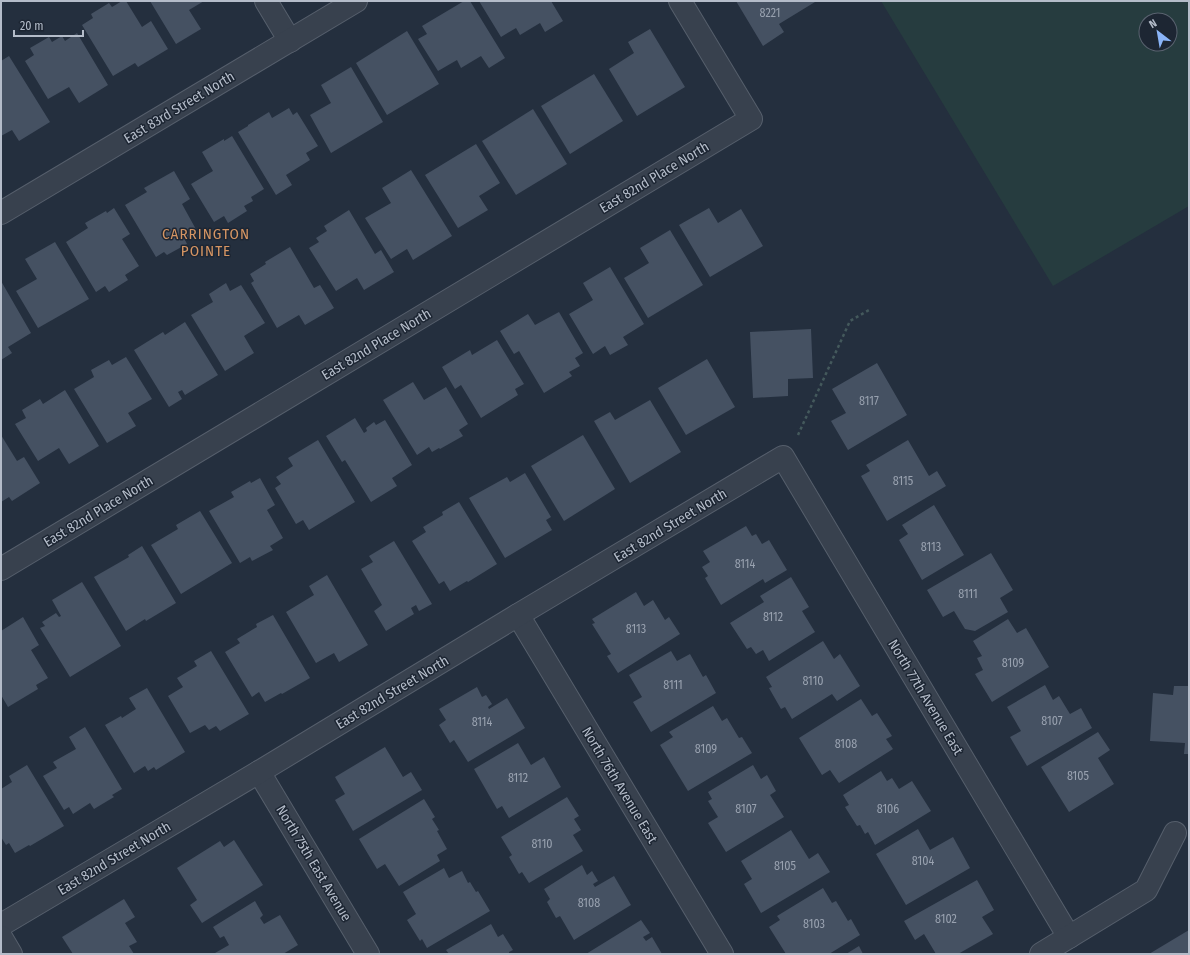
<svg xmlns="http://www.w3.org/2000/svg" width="1190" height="955" font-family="'Fira Sans Condensed',sans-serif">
  <rect width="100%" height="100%" fill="#242f3e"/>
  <path fill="#263c3f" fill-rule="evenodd" d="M881,1H1189V206L1053,286ZM1146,20H1170V44H1146Z"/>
  <g fill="#455162">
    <polygon points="122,1 126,1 142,27 151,21 168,49 138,67 135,63 113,76 82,25 93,18 91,14 109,3 112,7"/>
    <polygon points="150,1 204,1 189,10 201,29 176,44"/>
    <polygon points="464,1 470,1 505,58 489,68 481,56 461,68 457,60 438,71 418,39 427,34 422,26"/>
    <polygon points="479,1 551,1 563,21 545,32 540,23 520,35 516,28 501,37"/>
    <polygon points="736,1 814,1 815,2 779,24 784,32 763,46"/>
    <polygon points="650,29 685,87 637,116 609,69 634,53 628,42"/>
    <polygon points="407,31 439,84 387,115 356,63"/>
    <polygon points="77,33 108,85 79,103 69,87 48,99 25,61 34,55 30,48 49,37 52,42 62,36 65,41"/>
    <polygon points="9,56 50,122 19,141 12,130 1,136 1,61"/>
    <polygon points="351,67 383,122 331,153 310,115 331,103 321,85"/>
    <polygon points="594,74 623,121 570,154 541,106"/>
    <polygon points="289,108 293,115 297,112 318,146 306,153 310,160 286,175 292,185 276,195 238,132 248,126 248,125 269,112 272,118"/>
    <polygon points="533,109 567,164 516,195 482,141"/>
    <polygon points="232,136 264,189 251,197 253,201 244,206 247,211 228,223 224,216 214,222 191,184 213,171 202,152 224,139 224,141"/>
    <polygon points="476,144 500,183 479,196 488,210 458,228 425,175"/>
    <polygon points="411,170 452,236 413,260 407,249 391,259 365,218 391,203 382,188"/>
    <polygon points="174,171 190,199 182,204 198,233 185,240 187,244 167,255 164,252 156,257 125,205 147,192 144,188"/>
    <polygon points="114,208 130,234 122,239 139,266 125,275 128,280 109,292 105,286 96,292 66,242 88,228 85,223 106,211 107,213"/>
    <polygon points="709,208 718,223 741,209 763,246 710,277 679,225"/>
    <polygon points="349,210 375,254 381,250 394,272 364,290 357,278 336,291 309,248 319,242 316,238 327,231 324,226"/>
    <polygon points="670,230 703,285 648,318 624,278 649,263 640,248"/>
    <polygon points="55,242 89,299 38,328 16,291 37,279 25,259"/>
    <polygon points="290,247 314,288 320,285 334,308 305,325 299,315 277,328 251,283 254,281 250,274 266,264 265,262"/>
    <polygon points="610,267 644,324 623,337 628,345 610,355 605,346 593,354 569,314 593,300 583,283"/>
    <polygon points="1,281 31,333 8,347 12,353 1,360"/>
    <polygon points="226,283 230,291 241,285 265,323 244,336 254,353 225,371 191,315 213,302 209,294"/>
    <polygon points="559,312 583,353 575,358 580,366 569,372 572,376 544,393 519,351 514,354 500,331 528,314 535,325"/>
    <polygon points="185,322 218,375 185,395 182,390 178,392 182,399 169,407 134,350 163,332 165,335"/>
    <polygon points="811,329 813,378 788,379 788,396 753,398 750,332"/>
    <polygon points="497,340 524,384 515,389 518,395 481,418 461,385 455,389 442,367 470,350 472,355"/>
    <polygon points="126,357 152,399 128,413 136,426 107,443 74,389 94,377 91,370 109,360 112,365"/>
    <polygon points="707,359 735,407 686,435 658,388"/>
    <polygon points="877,363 907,415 848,450 831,421 846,413 832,389"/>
    <polygon points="413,382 424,400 446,387 468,424 459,430 463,436 440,449 439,448 432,452 429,447 417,455 383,400"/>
    <polygon points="65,390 99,446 69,464 59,448 38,461 15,424 26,418 22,410 40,399 43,404"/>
    <polygon points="650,400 681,452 630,483 594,421 610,412 615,420"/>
    <polygon points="355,418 364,433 367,431 366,428 374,422 376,425 385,420 412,465 392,478 397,486 371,502 345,460 342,462 326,436"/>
    <polygon points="1,435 17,461 24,457 40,483 12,501 9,497 1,502"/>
    <polygon points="583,435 615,489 564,521 531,466"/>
    <polygon points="318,440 355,502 309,530 303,520 296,524 275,488 281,484 276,477 293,466 288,458"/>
    <polygon points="908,440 929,476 937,471 946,486 887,521 861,476 870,471 866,465"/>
    <polygon points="525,473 551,517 546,520 552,530 505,558 469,498 507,477 510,482"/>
    <polygon points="260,478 275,505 267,510 283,538 270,546 273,550 252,561 250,557 240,563 209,511 234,497 231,492 250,481 251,483"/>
    <polygon points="459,502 497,564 468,582 467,581 450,591 444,581 439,584 412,541 426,532 423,527 443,515 442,512"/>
    <polygon points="934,505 964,555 922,580 899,540 908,534 902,525"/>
    <polygon points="200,511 232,563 181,594 151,545 178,529 176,525"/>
    <polygon points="746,526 752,536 756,534 762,544 769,540 787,570 765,583 763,579 721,605 705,578 708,576 702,567 710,562 703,551"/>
    <polygon points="394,541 432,604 419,611 416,605 411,608 414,614 386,631 374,611 382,605 361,569 373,562 369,556"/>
    <polygon points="142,546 176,603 146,621 145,619 126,631 94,577 129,557 128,555"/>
    <polygon points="991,553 1013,590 1000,598 1008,612 975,631 965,629 954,611 943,617 927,590"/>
    <polygon points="327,575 368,645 339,662 334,653 316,663 286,612 314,595 309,586"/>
    <polygon points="791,577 809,607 802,611 815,632 769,661 763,650 756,654 751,647 747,649 730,623 764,602 760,596"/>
    <polygon points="82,582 121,646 70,677 40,628 45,626 42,622 56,613 59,617 61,616 52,600"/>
    <polygon points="636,592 644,606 653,600 665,620 669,617 680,634 618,673 607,656 611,654 592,624 595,623 592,619"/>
    <polygon points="273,615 310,678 282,694 281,693 265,702 259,692 252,697 225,652 240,643 237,639 257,627 256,624"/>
    <polygon points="23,617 39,645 31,650 48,678 36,685 38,689 8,707 1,695 1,631"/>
    <polygon points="1008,619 1017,633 1026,628 1049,667 992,702 975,674 983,670 977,658 982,656 973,641"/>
    <polygon points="823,641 834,659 840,654 860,686 837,701 832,694 792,719 785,707 781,709 769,688 772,687 766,677"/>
    <polygon points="211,651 249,714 220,731 216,726 209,730 205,725 190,733 168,696 183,687 177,678 197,666 194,661"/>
    <polygon points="671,651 677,661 690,654 703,677 706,675 716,693 651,732 633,702 642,697 629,675"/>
    <polygon points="1045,685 1053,700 1059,696 1070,714 1081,708 1092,728 1027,766 1010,737 1021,731 1007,707"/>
    <polygon points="1174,686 1189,686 1189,754 1184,754 1185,743 1150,741 1153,693 1173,695"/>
    <polygon points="477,687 482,697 486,695 492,704 488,707 489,709 507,698 525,728 468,762 454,740 450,743 439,725 446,720 439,709"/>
    <polygon points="147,688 185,752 156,770 154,767 148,771 145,766 134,773 105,725 121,716 122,718 136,709 129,698"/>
    <polygon points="861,699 872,716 877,713 892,736 886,739 893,749 839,783 830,770 822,775 799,738"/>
    <polygon points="713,706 722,721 727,718 739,738 742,737 752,753 688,791 660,745 673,737 669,732"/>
    <polygon points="85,727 122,789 112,795 114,797 94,809 90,803 73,814 69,807 64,810 43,776 57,768 53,762 76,749 69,737"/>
    <polygon points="1098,732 1110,750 1098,758 1114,784 1069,812 1041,767"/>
    <polygon points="518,743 531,765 544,757 561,787 509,818 502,806 497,809 474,769"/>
    <polygon points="385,747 403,777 411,772 422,790 353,831 335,800 345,794 335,777"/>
    <polygon points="27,765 64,826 30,846 29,845 15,853 9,843 6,845 1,837 1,789 12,782 9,776"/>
    <polygon points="753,765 761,779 767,775 776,791 770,795 784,817 726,852 708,823 718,817 708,801 712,799 708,792"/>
    <polygon points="881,771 887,781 892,778 899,789 912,781 931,811 875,845 868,832 865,834 860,825 857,826 845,807 849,805 843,795"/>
    <polygon points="567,797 579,816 574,819 581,830 573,835 583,851 529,883 522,872 519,874 509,857 512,855 501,837"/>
    <polygon points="424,799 435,817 432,819 439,830 437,831 447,849 437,855 440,861 399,886 385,864 377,869 359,839"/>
    <polygon points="918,829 930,850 953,837 970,868 906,905 876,854"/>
    <polygon points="791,830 809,859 818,853 830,872 761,913 744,884 752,879 741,861"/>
    <polygon points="234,840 263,885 202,923 190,905 197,900 177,868 220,841 224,847"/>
    <polygon points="582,865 587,875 592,871 598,881 593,884 595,887 614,876 631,905 574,940 560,916 556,918 547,902 550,899 544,889"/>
    <polygon points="444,868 449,878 462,871 468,883 470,882 476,892 478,891 490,911 427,948 422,939 420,941 407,920 416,914 403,892"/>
    <polygon points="977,880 994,910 982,917 993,934 958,954 936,954 924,934 915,940 904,921"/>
    <polygon points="823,888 832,903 836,901 848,921 851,919 860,935 829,954 786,954 769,927 780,920 777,916"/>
    <polygon points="124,899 135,917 125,923 137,942 129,946 134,954 73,954 62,937"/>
    <polygon points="255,901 263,915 260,918 264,924 280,915 298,945 283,954 216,954 215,953 229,945 224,936 220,938 213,927"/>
    <polygon points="641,920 650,933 643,937 646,941 652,937 662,954 586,954"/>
    <polygon points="491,924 498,937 503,934 513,950 509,952 509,954 449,954 446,950"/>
    <polygon points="1189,930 1189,954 1149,954"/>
    <polygon points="859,946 863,954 846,954"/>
  </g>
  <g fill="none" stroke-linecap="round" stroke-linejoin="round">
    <g stroke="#565f6c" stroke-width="24">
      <g id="minor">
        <polyline points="266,1 290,41"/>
        <polyline points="1,213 356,1"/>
        <polyline points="1,569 751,119 680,1"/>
        <polyline points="518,615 722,954"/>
        <polyline points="259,772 368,954"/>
        <polyline points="1,925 259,772 518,615 783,457 1069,937"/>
        <polyline points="1,937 11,954"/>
        <polyline points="1041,954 1146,890 1175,833"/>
      </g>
    </g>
    <polyline stroke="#44595c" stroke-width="2.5" stroke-dasharray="3 3" stroke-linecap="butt" points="798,435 850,321 869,310"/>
    <use href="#minor" stroke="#38414e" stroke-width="22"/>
  </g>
  <g text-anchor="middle" stroke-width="3" stroke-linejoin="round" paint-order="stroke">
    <g font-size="12" fill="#98a1af">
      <text x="770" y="17">8221</text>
      <text x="869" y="405">8117</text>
      <text x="903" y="485">8115</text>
      <text x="931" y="551">8113</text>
      <text x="745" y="568">8114</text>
      <text x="968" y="598">8111</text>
      <text x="773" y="621">8112</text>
      <text x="636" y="633">8113</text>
      <text x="1013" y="667">8109</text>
      <text x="813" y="685">8110</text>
      <text x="673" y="689">8111</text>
      <text x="1052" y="725">8107</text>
      <text x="482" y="726">8114</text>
      <text x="846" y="748">8108</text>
      <text x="706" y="753">8109</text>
      <text x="1078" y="780">8105</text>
      <text x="518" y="782">8112</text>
      <text x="746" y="813">8107</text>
      <text x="888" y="813">8106</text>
      <text x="542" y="848">8110</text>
      <text x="923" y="865">8104</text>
      <text x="785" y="870">8105</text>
      <text x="589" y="907">8108</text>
      <text x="946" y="923">8102</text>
      <text x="814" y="928">8103</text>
    </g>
    <g font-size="14" fill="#b4bcc9" stroke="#1d2633">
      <text transform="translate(179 107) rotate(-31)" y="5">East 83rd Street North</text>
      <text transform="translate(654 177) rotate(-31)" y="5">East 82nd Place North</text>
      <text transform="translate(376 344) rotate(-31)" y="5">East 82nd Place North</text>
      <text transform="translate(98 511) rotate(-31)" y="5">East 82nd Place North</text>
      <text transform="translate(670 525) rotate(-31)" y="5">East 82nd Street North</text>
      <text transform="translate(392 692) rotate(-31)" y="5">East 82nd Street North</text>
      <text transform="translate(926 697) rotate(59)" y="5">North 77th Avenue East</text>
      <text transform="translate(620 785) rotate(59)" y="5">North 76th Avenue East</text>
      <text transform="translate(114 858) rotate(-31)" y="5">East 82nd Street North</text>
      <text transform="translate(314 863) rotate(59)" y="5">North 75th East Avenue</text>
    </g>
    <g font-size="15" letter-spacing="1" fill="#d59563" stroke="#1d2633">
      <text x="206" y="239">CARRINGTON<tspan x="206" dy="17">POINTE</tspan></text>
    </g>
  </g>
  <rect width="1190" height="955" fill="none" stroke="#b4bcc9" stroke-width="4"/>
  <g transform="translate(1158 32) rotate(329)"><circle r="19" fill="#1d2633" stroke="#59626f"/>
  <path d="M0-3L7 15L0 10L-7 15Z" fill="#8ab4f8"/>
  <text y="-6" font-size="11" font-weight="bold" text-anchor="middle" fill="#b4bcc9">N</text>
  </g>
  <path d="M14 30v6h69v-6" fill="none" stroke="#b4bcc9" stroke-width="2"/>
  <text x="20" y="30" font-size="12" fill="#b4bcc9" stroke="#1d2633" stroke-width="3" paint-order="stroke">20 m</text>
</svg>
